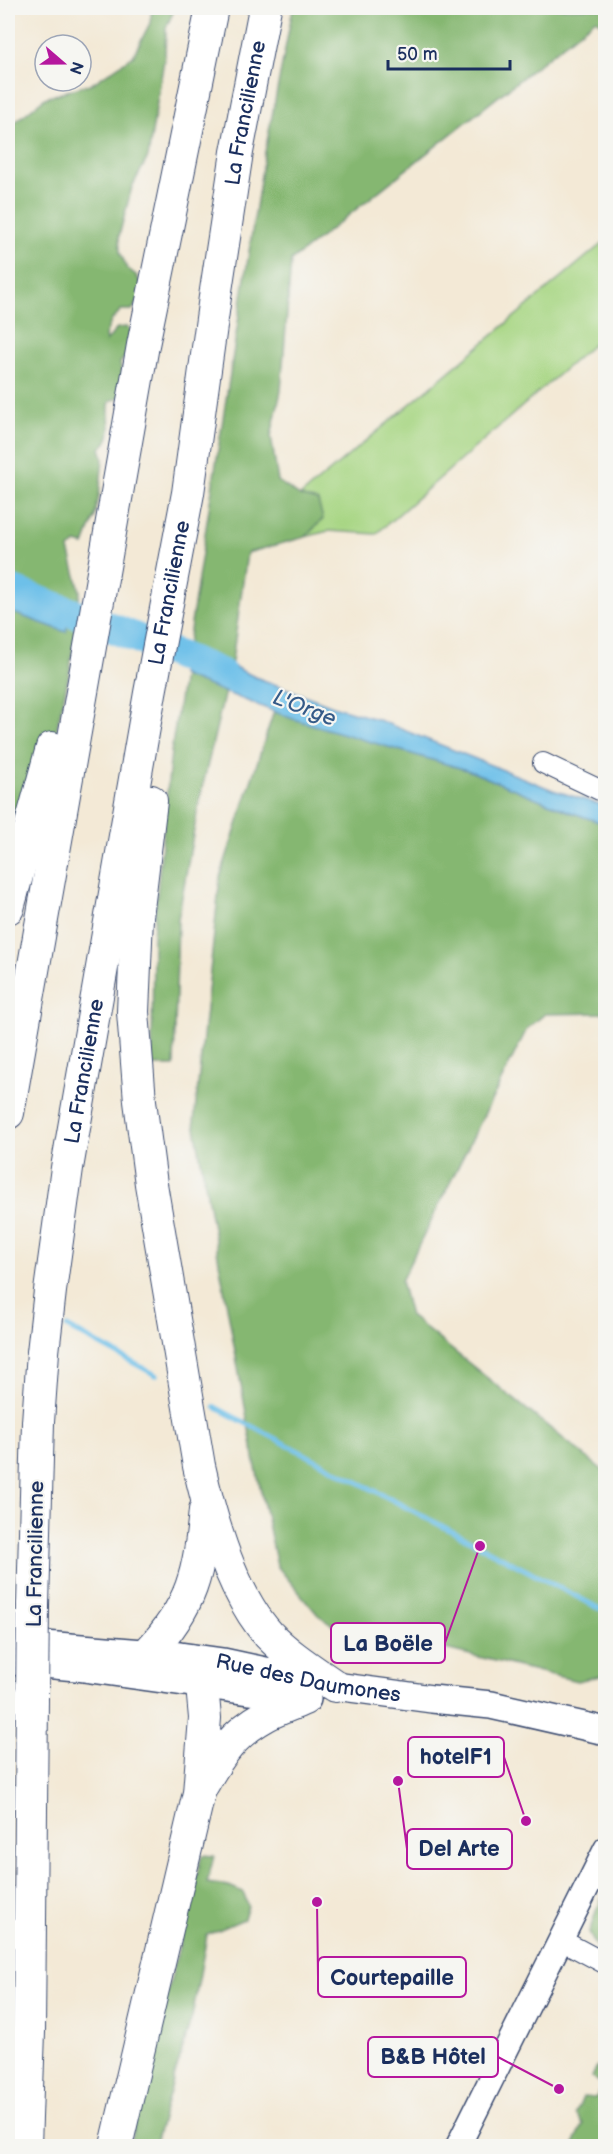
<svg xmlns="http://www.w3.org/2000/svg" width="613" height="2154" font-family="'Balsamiq Sans',sans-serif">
  <rect width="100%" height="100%" fill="#f6f6f2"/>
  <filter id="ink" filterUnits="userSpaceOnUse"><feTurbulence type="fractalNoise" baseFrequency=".0167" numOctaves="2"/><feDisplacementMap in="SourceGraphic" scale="12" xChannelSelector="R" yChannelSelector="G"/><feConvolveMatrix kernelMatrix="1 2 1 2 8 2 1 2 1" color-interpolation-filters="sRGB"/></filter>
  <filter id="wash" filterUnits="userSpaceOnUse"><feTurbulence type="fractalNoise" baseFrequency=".008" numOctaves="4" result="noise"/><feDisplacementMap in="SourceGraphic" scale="24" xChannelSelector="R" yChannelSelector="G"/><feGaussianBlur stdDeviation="1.35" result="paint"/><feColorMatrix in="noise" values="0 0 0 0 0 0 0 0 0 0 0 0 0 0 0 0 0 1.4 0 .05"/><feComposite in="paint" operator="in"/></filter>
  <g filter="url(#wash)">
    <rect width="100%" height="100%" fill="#f3e9d6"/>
    <polygon fill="#a7d683" stroke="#618270" stroke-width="1.5" points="605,241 605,334 376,534 328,531 305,537 323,519 300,496"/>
    <g fill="#85b771" stroke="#507368" stroke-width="1.5">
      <path d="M152,8H175L166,28L165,54L148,157L132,187L119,236L120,252L127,268L136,275L142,285V296L132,310H121L112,320L105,335L106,342L117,328L127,327L133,333L129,352L120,363L125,390L118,398L110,401C105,418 118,436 100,448L103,458L99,496L95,516L84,545L76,543L69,549L80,591L70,670L38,811L8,900V128L45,98L93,83L133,56L150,23Z"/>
      <polygon points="293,8 605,8 605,27 596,19 291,261 281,391 271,436 278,481 300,496 318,501 323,519 305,537 247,553 232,661 199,802 178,919 174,1066 152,1066 153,935 171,752 263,162"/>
      <polygon points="274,711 470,771 573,813 605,824 605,1013 545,1014 527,1029 401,1281 410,1316 605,1472 605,1675 577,1681 400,1638 354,1639 318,1615 277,1566 255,1463 194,1122 220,877"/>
      <polygon points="202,1855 214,1856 207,1883 229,1886 243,1892 248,1906 244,1919 207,1935 192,2017 154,2146 129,2146"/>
      <polygon points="605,1892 605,1955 597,1946 589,1933 596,1911"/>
      <polygon points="605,2065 605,2146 573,2146 583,2125 576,2114 583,2097 595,2098 603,2088 592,2077 597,2066"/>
    </g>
    <g fill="#6dc0e9" stroke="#4478a4" stroke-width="1.5">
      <polygon points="18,583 34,591 45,593 60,603 71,608 66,632 8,611 8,586"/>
      <polygon points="185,646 212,656 255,677 336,707 376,719 553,790 605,806 605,824 573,813 470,771 293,719 181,675"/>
    </g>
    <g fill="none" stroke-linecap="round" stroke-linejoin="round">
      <g stroke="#6dc0e9" stroke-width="5">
        <polyline points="67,1327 156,1375"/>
        <polyline points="215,1407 606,1612"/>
      </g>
      <polyline stroke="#6dc0e9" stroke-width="30" points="8,589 103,624 221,673"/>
    </g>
  </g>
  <g filter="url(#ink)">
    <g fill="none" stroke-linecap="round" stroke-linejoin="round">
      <g stroke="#3b4b70" stroke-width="22">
        <g id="minor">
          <polyline points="543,763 606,793"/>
          <polyline points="561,1940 606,1964"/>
        </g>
      </g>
      <g stroke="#3b4b70" stroke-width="27">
        <polyline id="tertiary" points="458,2146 606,1849"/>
      </g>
      <g stroke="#3b4b70" stroke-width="30">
        <g id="secondary">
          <path id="s1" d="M8,1642L180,1656L223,1662L335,1686L432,1699L491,1705L606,1731"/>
          <polyline points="12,1661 76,1667 307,1699"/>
        </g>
      </g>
      <g stroke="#3b4b70" stroke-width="34">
        <g id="trunk">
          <path d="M151,801L137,917L133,1012L140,1101L151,1184L199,1466C211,1520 232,1594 269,1635C288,1655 312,1670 335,1686"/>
          <polyline points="8,908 52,748"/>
          <polyline points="8,1113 143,345 212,8"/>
          <path id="s2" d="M33,1606L38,1422L43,1352L50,1291L67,1168L150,693L188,493L215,297L237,152L265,8"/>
          <path d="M148,1653C193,1605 199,1573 205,1510"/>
          <path d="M203,1784C220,1754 234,1733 265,1716C277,1709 291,1705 304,1699"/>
          <polyline points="25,2146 29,2032 32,1699"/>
          <polyline points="116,2146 199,1793 205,1718 202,1686"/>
        </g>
      </g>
      <use href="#minor" stroke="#fff" stroke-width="20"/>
      <use href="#tertiary" stroke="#fff" stroke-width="24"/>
      <use href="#secondary" stroke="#fff" stroke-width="27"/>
      <use href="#trunk" stroke="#fff" stroke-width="32"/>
      <g stroke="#3b4b70" stroke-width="34" stroke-linecap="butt">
        <polyline id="trunk-bridge" points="32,1699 33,1606"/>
      </g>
      <use href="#trunk-bridge" stroke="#fff" stroke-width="32"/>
    </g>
  </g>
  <g text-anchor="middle" stroke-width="4.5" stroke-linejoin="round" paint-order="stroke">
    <g font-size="21" fill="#1b2f5e" stroke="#f6f6f2">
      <text dy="7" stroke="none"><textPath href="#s2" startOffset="1510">La Francilienne</textPath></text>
      <text dy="7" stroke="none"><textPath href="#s2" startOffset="1024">La Francilienne</textPath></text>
      <text dy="7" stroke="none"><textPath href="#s2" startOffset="538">La Francilienne</textPath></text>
      <text transform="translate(35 1554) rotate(-89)" y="7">La Francilienne</text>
      <text dy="7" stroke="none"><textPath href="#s1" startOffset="303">Rue des Daumones</textPath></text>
    </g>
    <g font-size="22" font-style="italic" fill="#345a88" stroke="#f6f6f2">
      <text transform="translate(305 707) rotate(21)" y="8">L'Orge</text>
    </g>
  </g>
  <path fill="none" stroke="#b5179e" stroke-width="2" d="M480 1546L445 1643M526 1821L504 1757M398 1781L407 1849M317 1902L318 1977M559 2089L498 2057"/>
  <g fill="#b5179e" stroke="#f6f6f2" stroke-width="2">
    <circle cx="480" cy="1546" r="6"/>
    <circle cx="526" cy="1821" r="6"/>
    <circle cx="398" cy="1781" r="6"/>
    <circle cx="317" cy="1902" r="6"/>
    <circle cx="559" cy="2089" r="6"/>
  </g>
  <g fill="#f6f6f2" stroke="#b5179e" stroke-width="2">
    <rect x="331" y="1623" width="114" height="40" rx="6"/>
    <rect x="408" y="1737" width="96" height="40" rx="6"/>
    <rect x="407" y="1829" width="105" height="40" rx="6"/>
    <rect x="318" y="1957" width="148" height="40" rx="6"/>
    <rect x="368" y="2037" width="130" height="40" rx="6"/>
  </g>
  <g font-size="22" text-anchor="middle" font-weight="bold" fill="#1b2f5e">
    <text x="388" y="1651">La Boële</text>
    <text x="456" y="1764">hotelF1</text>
    <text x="459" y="1856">Del Arte</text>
    <text x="392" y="1985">Courtepaille</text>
    <text x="433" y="2064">B&amp;B Hôtel</text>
  </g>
  <rect width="613" height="2154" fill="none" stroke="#f6f6f2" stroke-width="30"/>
  <g transform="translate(63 63) rotate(110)"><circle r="28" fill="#f6f6f2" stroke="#9ea6b7" stroke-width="1.5"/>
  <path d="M0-4.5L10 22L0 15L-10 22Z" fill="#b5179e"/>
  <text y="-9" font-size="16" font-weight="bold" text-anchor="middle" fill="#1b2f5e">N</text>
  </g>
  <path d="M388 60v9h122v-9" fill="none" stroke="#1b2f5e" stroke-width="3"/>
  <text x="397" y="60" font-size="18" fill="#1b2f5e" stroke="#f6f6f2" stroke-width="4.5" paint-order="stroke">50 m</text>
</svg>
